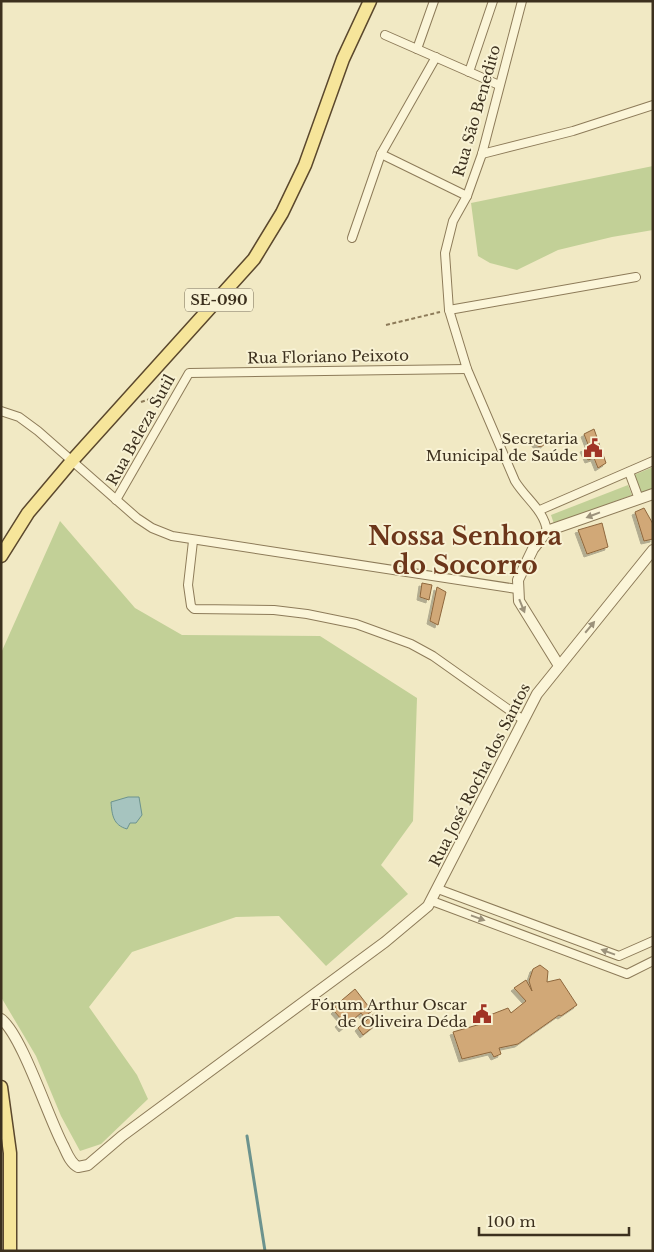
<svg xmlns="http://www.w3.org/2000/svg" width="654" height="1252" font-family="'Libre Baskerville',serif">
  <defs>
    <filter id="shadow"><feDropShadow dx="-3" dy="3" stdDeviation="0" flood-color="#0004"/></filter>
  </defs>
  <rect width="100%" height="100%" fill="#f1e9c4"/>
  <g fill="#c2d097">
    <polygon points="653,166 653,230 612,237 558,250 517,270 490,263 478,256 471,203"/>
    <polygon points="653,467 653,490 642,494 634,475"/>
    <polygon points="628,485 632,495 554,524 551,515"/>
    <polygon points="60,521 135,608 182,635 320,636 417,698 413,821 381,865 408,894 326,966 279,916 236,917 132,952 89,1007 137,1075 148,1099 101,1144 80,1151 61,1116 36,1056 1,997 1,653"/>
  </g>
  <path fill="#a6c4bf" stroke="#6c938e" d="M128,797H139L142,815L136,823H130L127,829C113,825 112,815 111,802Z"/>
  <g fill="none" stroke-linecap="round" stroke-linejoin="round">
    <polyline stroke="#6c938e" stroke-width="3" points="247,1136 265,1251"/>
  </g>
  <g fill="#d1a877" stroke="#8e673d" filter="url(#shadow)">
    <polygon points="594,429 606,463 598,468 594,458 588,460 583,449 589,447 584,434"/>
    <circle cx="540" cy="441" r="5.5"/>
    <polygon points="644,508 653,524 653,539 644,541 635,512"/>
    <polygon points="602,523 608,547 587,554 578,530"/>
    <polygon points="422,583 432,585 429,600 420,597"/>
    <polygon points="437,587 446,592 438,625 430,621"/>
    <polygon points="540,965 548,971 547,982 560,979 577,1005 561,1016 559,1015 518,1044 499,1048 501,1054 494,1057 491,1052 462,1059 453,1032 491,1021 490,1015 508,1008 511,1013 526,1001 514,988 526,980 532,991 529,981 533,969"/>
    <polygon points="355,989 372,1011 364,1017 361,1013 342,1029 338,1024 342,1020 334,1011 336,1009 335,1006"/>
    <polygon points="375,1013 382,1020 363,1035 358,1028"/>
  </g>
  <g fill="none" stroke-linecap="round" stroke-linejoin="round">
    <g stroke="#8d7b59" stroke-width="10">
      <g id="minor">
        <path d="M522,1L482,154L467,196L453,221L445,253L449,310L467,369L515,481C526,499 544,510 547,531"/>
        <polyline points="385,35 499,85"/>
        <polyline points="417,49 434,1"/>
        <polyline points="469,72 493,1"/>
        <polyline points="381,154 467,196"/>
        <polyline points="482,154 573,131 653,105"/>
        <polyline points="352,238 381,154 436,57"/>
        <polyline points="449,310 636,277"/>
        <polyline points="1,411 19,417 38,431 137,518 152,528 172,536 517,589"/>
        <polyline points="629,472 639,499"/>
        <polyline points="116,500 189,373 467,369"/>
        <polyline points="540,510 653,461"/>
        <polyline points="193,541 188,585 191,606 194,609 274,610 307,614 356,624 411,644 433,656 522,719"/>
        <polyline points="438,889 619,956 653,941"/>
        <polyline points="432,901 627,974 653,961"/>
      </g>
    </g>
    <g stroke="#8d7b59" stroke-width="12">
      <g id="tertiary">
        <polyline points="558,664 519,601 518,580 533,549 547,531 653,494"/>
        <path d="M1,1019C22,1035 48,1117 63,1145C67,1153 70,1163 78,1167L88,1165L122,1136L385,942L428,906L537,694L653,550"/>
      </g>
    </g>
    <g stroke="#5b482d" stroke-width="15">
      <g id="primary">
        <polyline points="1,556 28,513 71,462 254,259 282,213 305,165 343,59 370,1"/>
        <polyline points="1,1087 10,1153 10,1251"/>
      </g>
    </g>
    <g stroke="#8d7b59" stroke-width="2" stroke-dasharray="4 2.5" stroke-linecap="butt">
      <polyline points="386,325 440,312"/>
      <polyline points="141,402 167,393"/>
    </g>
    <use href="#minor" stroke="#fbf5d8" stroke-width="8"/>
    <use href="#tertiary" stroke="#fbf5d8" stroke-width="10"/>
    <use href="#primary" stroke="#f6e59a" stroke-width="12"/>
  </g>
  <defs><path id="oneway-solid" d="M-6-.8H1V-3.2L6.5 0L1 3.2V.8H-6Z" transform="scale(1.25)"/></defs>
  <g fill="#9c927b">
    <use href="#oneway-solid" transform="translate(593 515) rotate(159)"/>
    <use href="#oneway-solid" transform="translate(522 606) rotate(68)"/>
    <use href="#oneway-solid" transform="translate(590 627) rotate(-50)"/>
    <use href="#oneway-solid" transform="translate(478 918) rotate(20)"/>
    <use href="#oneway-solid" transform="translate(608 952) rotate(-160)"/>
  </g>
  <defs>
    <g id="civic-bare" transform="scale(1.5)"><path d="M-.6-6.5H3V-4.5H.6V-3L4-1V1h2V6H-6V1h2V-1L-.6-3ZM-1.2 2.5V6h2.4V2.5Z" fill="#a03425" stroke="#f8f2d4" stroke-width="2.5" paint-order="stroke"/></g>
  </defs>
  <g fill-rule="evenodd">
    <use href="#civic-bare" x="593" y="448"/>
    <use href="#civic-bare" x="482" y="1014"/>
  </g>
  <g text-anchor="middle" stroke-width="4" stroke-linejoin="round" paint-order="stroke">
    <rect fill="#f8f2d4" stroke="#746a55" stroke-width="1" x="185" y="288.5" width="68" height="23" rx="4"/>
    <g font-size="14" font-weight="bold" fill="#3c301e">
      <text x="219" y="305">SE-090</text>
    </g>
    <g font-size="15" fill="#3c301e" stroke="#f8f2d4">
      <text transform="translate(477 111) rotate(-74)" y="5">Rua São Benedito</text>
      <text transform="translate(328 357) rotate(-1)" y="5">Rua Floriano Peixoto</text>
      <text transform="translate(141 430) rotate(-61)" y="5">Rua Beleza Sutil</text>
      <text transform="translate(480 775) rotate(-63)" y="5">Rua José Rocha dos Santos</text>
    </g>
    <g font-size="15" fill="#3c301e" stroke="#f8f2d4" text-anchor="end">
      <text x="578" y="444">Secretaria<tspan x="578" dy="17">Municipal de Saúde</tspan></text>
      <text x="467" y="1010">Fórum Arthur Oscar<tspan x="467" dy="17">de Oliveira Déda</tspan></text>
    </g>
    <g font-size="25" font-weight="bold" fill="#6c361a" stroke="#f8f2d4">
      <text x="465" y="545">Nossa Senhora<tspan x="465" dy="29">do Socorro</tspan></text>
    </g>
  </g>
  <rect width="654" height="1252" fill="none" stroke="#3c301e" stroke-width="5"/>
  <path d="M479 1227v8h150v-8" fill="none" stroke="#3c301e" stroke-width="2.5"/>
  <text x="487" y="1227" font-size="15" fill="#3c301e" stroke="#f8f2d4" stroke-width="4" paint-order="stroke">100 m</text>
</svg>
